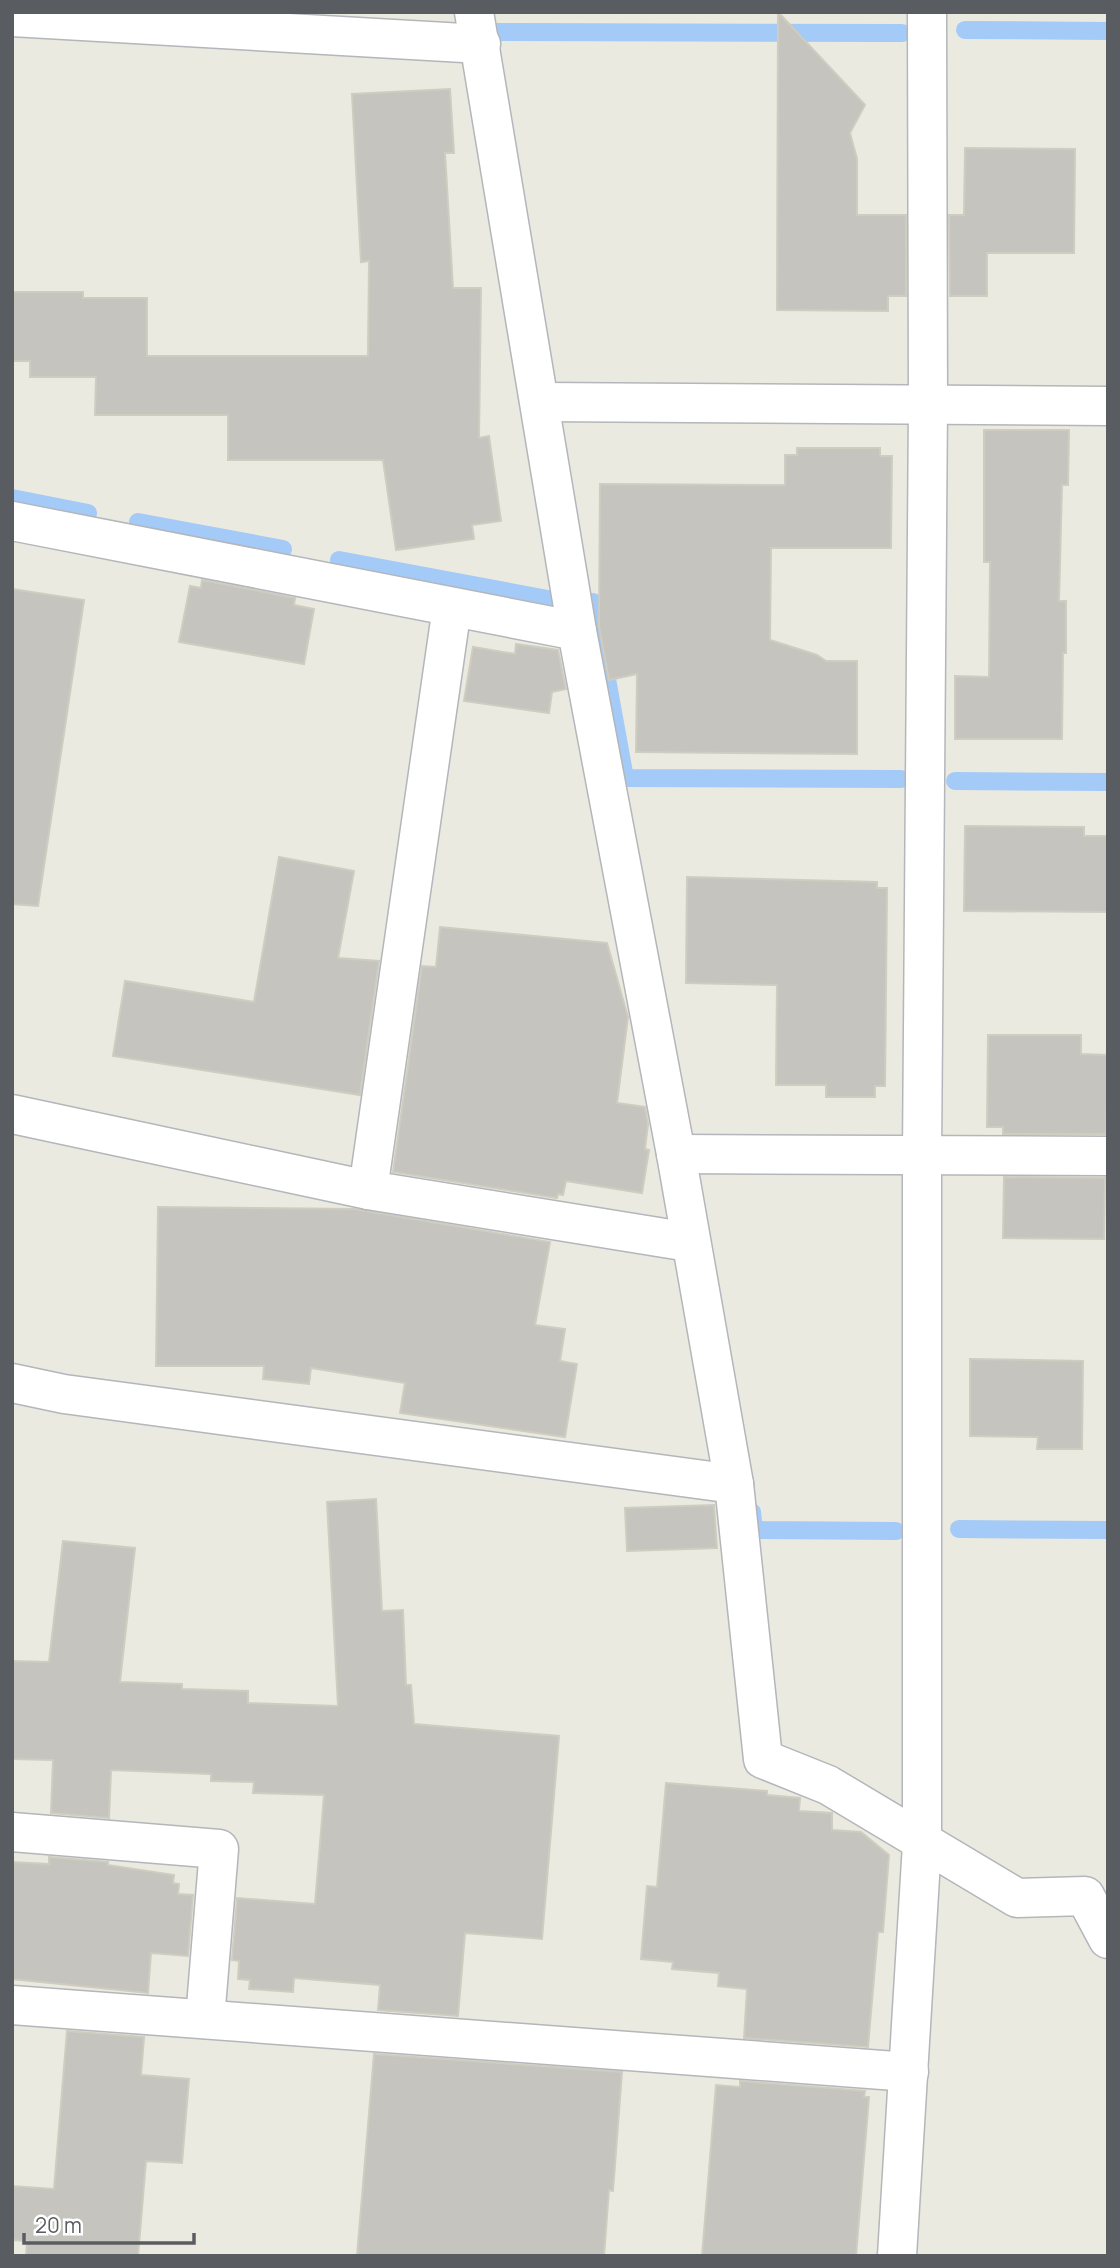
<svg xmlns="http://www.w3.org/2000/svg" width="1120" height="2268" font-family="Manrope,sans-serif">
  <rect width="100%" height="100%" fill="#ebeae1"/>
  <g fill="none" stroke-linecap="round" stroke-linejoin="round">
    <g stroke="#a4caf7" stroke-width="18">
      <polyline points="965,30 1108,31"/>
      <polyline points="495,32 902,33"/>
      <polyline points="12,498 88,513"/>
      <polyline points="138,522 283,549"/>
      <polyline points="339,560 564,602"/>
      <polyline points="593,602 625,778 901,779"/>
      <polyline points="955,781 1108,782"/>
      <polyline points="752,1512 754,1530 896,1531"/>
      <polyline points="959,1529 1108,1530"/>
    </g>
  </g>
  <g fill="#c6c4be" stroke="#cfccc0" stroke-width="2">
    <polygon points="778,12 865,105 850,133 857,159 857,215 906,215 906,296 888,296 888,311 777,310"/>
    <polygon points="450,89 454,153 445,153 453,288 481,288 479,438 489,436 501,521 472,525 474,539 396,550 383,460 228,460 228,415 95,415 96,377 30,377 30,361 12,361 12,292 83,292 83,298 147,298 147,356 368,356 369,261 361,262 352,94"/>
    <polygon points="965,148 1075,149 1074,253 987,253 987,296 950,296 949,215 964,215"/>
    <polygon points="984,430 1069,430 1068,485 1062,485 1059,601 1066,601 1066,653 1063,653 1062,739 955,739 955,676 989,677 990,562 984,562"/>
    <polygon points="797,448 880,448 880,456 892,456 891,548 771,548 770,640 817,655 826,661 857,661 857,754 636,752 637,674 609,680 599,627 600,484 785,485 785,455 797,455"/>
    <polygon points="202,580 295,598 294,605 314,609 304,664 179,642 190,586 201,588"/>
    <polygon points="12,589 84,600 38,906 12,904"/>
    <polygon points="516,644 558,650 566,689 552,692 549,713 464,701 473,647 515,654"/>
    <polygon points="965,826 1084,827 1084,836 1108,836 1108,912 964,911"/>
    <polygon points="279,857 354,871 338,958 379,961 360,1095 113,1056 125,981 254,1002"/>
    <polygon points="687,877 877,882 877,888 887,888 885,1086 875,1086 875,1097 826,1097 826,1085 776,1085 777,985 686,983"/>
    <polygon points="440,927 607,943 628,1017 617,1103 645,1107 648,1124 645,1149 649,1150 642,1193 566,1181 563,1195 558,1194 557,1198 393,1172 422,966 436,967"/>
    <polygon points="988,1035 1081,1035 1081,1054 1108,1055 1106,1134 1003,1134 1003,1127 987,1127"/>
    <polygon points="1004,1177 1105,1178 1104,1239 1003,1238"/>
    <polygon points="158,1207 354,1209 550,1242 535,1325 565,1329 560,1361 577,1364 565,1437 400,1413 405,1383 311,1368 309,1384 263,1379 264,1366 156,1366"/>
    <polygon points="970,1359 1083,1361 1082,1449 1037,1449 1038,1437 970,1436"/>
    <polygon points="376,1499 382,1611 403,1610 406,1685 411,1685 414,1724 559,1736 542,1939 465,1933 458,2016 378,2010 380,1985 294,1978 293,1992 249,1989 250,1980 238,1979 239,1961 232,1960 237,1898 315,1904 324,1795 253,1793 254,1782 211,1781 211,1774 111,1770 109,1818 51,1813 53,1760 12,1759 12,1661 49,1662 63,1541 135,1548 120,1682 182,1684 182,1689 248,1691 248,1703 338,1706 327,1502"/>
    <polygon points="714,1505 717,1548 627,1551 625,1508"/>
    <polygon points="666,1783 767,1791 767,1795 800,1798 799,1811 832,1813 832,1830 861,1832 889,1855 883,1932 878,1932 868,2047 744,2038 747,1989 718,1986 719,1973 672,1969 673,1962 641,1959 647,1886 657,1887"/>
    <polygon points="49,1857 108,1862 108,1865 174,1875 173,1883 179,1884 178,1894 193,1895 188,1956 151,1953 148,1993 12,1979 12,1862 49,1864"/>
    <polygon points="67,2031 144,2037 141,2075 189,2079 182,2163 146,2161 138,2256 26,2256 27,2241 12,2240 12,2186 54,2189"/>
    <polygon points="374,2054 622,2072 613,2191 609,2190 604,2256 357,2256"/>
    <polygon points="740,2081 865,2091 864,2097 869,2097 856,2256 702,2256 716,2085 740,2087"/>
  </g>
  <g fill="none" stroke-linecap="round" stroke-linejoin="round">
    <g stroke="#b3b6ba" stroke-width="41">
      <g id="minor">
        <polyline points="474,12 577,631 676,1154 734,1484 763,1759 828,1785 1017,1898 1085,1896 1108,1939"/>
        <polyline points="12,17 481,44"/>
        <polyline points="541,402 1108,406"/>
        <polyline points="12,521 577,631"/>
        <polyline points="12,1114 368,1190 689,1242"/>
        <polyline points="676,1154 1108,1156"/>
        <polyline points="368,1190 452,607"/>
        <polyline points="12,1383 64,1394 734,1484"/>
        <polyline points="12,1832 219,1849 205,2019"/>
        <polyline points="12,2005 909,2072"/>
        <polyline points="897,2256 922,1844 922,1155 928,405 927,12"/>
      </g>
    </g>
    <use href="#minor" stroke="#fff" stroke-width="38"/>
  </g>
  <rect width="1120" height="2268" fill="none" stroke="#595c60" stroke-width="28"/>
  <path d="M24 2233v10h170v-10" fill="none" stroke="#595c60" stroke-width="3.5"/>
  <text x="35" y="2233" font-size="21" fill="#595c60" stroke="#ffffff" stroke-width="5" paint-order="stroke">20 m</text>
</svg>
